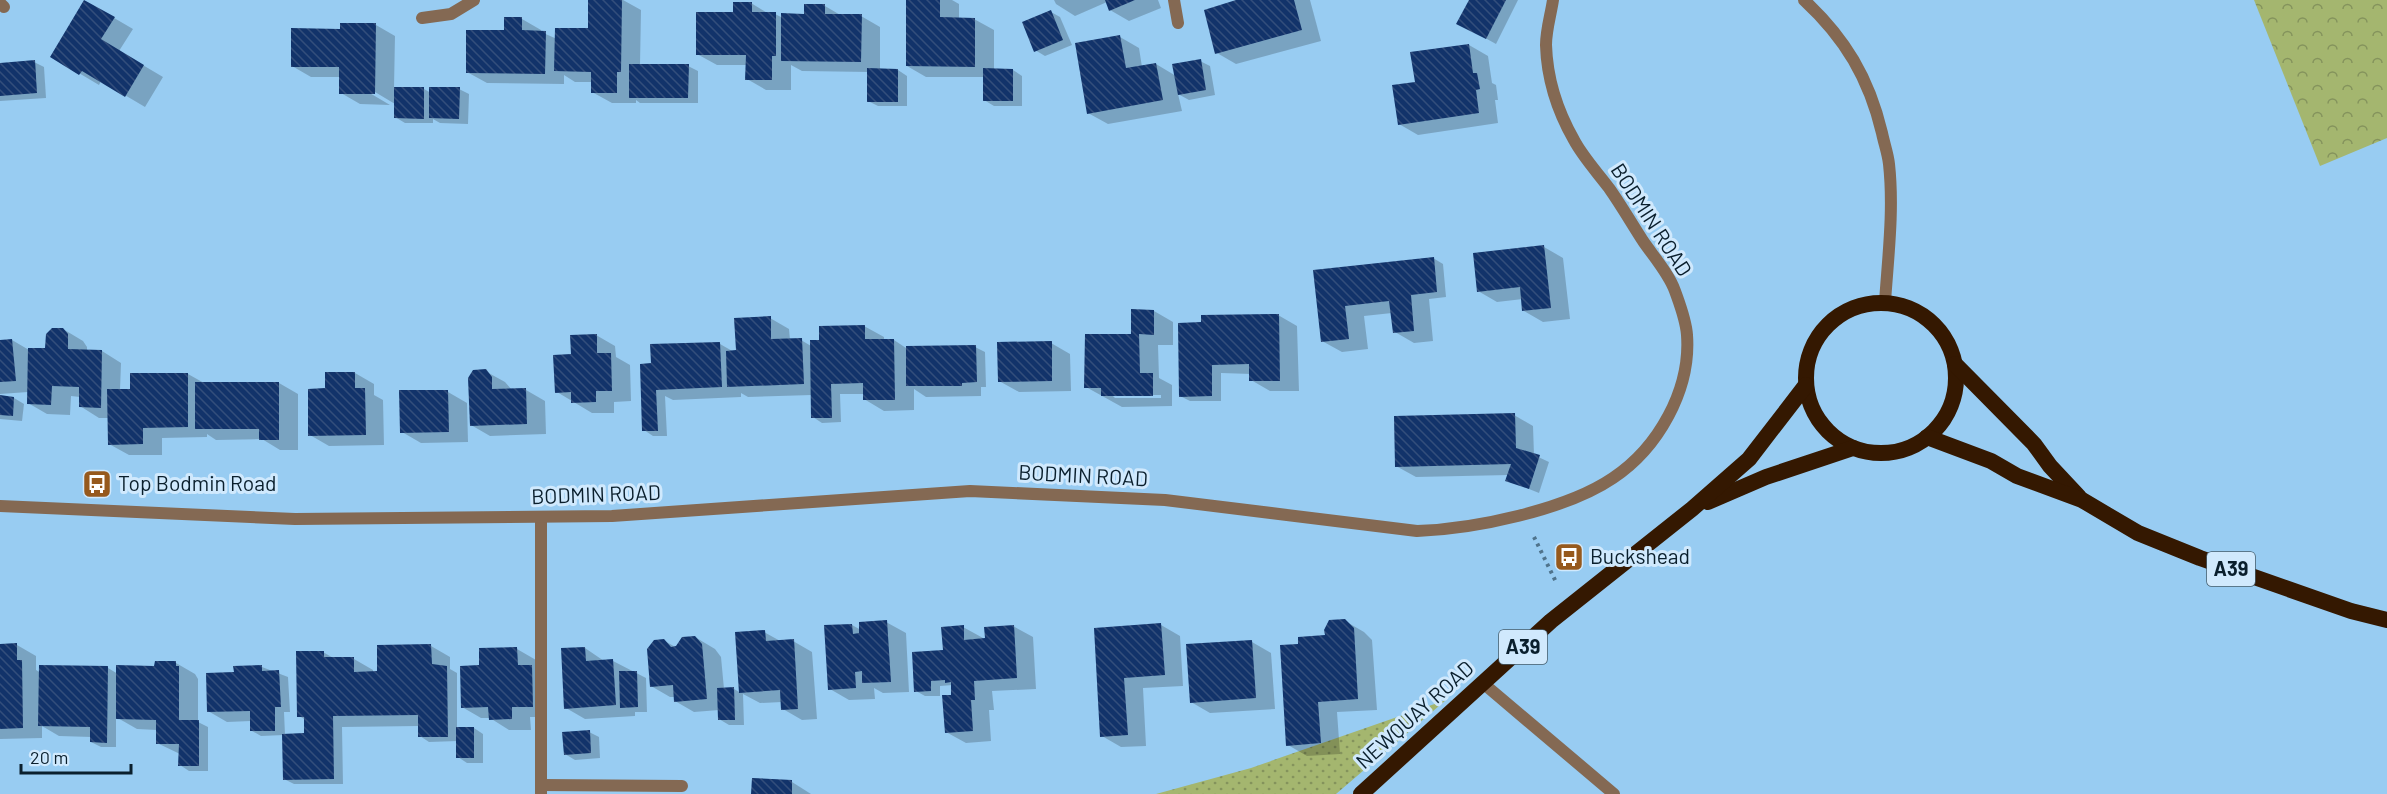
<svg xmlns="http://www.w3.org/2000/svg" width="2387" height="794" font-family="Barlow,sans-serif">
  <defs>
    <pattern id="grass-dots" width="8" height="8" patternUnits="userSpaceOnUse" patternTransform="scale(1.5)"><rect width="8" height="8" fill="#a4b66f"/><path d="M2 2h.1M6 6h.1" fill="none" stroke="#84935c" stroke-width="1.8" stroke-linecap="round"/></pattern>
    <pattern id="forest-crowns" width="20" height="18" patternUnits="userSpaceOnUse" patternTransform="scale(1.5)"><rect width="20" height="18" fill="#a4b66f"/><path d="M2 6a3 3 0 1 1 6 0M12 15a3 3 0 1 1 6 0" fill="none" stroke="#84935c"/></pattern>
    <pattern id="building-back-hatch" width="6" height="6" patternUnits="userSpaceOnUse" patternTransform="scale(1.5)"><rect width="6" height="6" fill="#12336a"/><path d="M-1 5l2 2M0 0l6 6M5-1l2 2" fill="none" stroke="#334e7b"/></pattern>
  </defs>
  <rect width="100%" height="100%" fill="#98ccf2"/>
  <polygon fill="url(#grass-dots)" points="1446,700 1336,794 1156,794 1251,768"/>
  <polygon fill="url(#forest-crowns)" points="2254,0 2387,0 2387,138 2320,166"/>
  <g fill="#0003" fill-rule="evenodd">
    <polygon points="589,0 623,0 641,10 640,65 688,66 698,71 698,103 640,103 636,100 636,103 612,103 592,92 593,82 575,82 564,75 564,84 487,83 467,72 506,32 506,19 522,19 541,30 541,32 557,39 589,30"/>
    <polygon points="908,0 952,0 959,4 959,19 974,19 994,30 994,70 1013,70 1022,76 1022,106 994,106 984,100 984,77 926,77 907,66"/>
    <polygon points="1054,0 1158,0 1161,8 1129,21 1110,10 1107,2 1075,16 1056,4"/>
    <polygon points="1238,0 1310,0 1321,41 1236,64 1217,53"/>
    <polygon points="1470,0 1518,0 1496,44 1458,23"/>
    <polygon points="85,1 133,29 119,51 163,77 145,107 101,81 99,85 52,57"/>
    <polygon points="751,3 769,14 775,14 783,18 805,15 825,6 842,16 861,16 880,27 880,70 898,70 907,76 907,106 878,106 868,101 869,72 802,71 791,65 791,90 766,90 747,79 747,65 717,65 697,54 734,13"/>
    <polygon points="1051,12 1060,17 1072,45 1045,56 1035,50"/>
    <polygon points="376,25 395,36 394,88 424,89 431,93 459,89 469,94 468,124 440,123 433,119 433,123 405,123 395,117 395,104 370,89 368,92 390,105 360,104 341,93 341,77 311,77 292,66 341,30"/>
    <polygon points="1120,37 1139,48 1142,67 1156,64 1176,76 1200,61 1210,66 1215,95 1189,100 1178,94 1182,111 1108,124 1088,113"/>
    <polygon points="1469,45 1488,56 1492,83 1496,85 1498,100 1495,100 1498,123 1418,135 1399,124"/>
    <polygon points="34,62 44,67 46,98 0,101 0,64"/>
    <polygon points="1544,247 1563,258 1570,319 1543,322 1524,311 1523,299 1497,302 1478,291"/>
    <polygon points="1433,258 1443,264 1446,297 1429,299 1433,341 1414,343 1395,332 1392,313 1364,316 1368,349 1342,352 1322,341 1315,271"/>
    <path d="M1154,311L1173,322V345H1158L1159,378L1172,385V406L1122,407L1086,387ZM1112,395H1161V398H1115Z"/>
    <polygon points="1278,315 1297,326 1299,391 1270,391 1251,380 1251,374 1221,373 1221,401 1190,401 1180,396 1203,324"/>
    <polygon points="770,318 789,329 790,340 801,340 811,346 864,326 884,337 884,340 894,340 906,348 975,347 985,352 986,387 981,387 981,396 926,397 914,389 914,410 884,411 864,399 864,394 840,394 841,422 822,423 813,417 812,395 748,397 741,393 741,397 673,400 665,396 667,436 653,436 644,430 650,365 720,344 734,352"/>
    <polygon points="63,329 83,341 87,347 87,351 102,351 121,363 120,390 132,390 131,375 188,374 204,383 279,383 298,394 298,450 280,450 262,439 216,440 207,434 207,437 162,438 162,455 129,455 109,444 109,418 99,418 80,406 80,397 71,396 70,415 47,414 28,403 28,392 0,394 0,341 12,340 29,350 46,350"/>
    <polygon points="596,335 615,346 616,357 630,365 631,401 614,402 614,413 592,413 557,392 573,355"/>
    <polygon points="1051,343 1070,354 1071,391 1019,392 999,381"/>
    <polygon points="485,371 505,382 511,389 526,390 545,401 546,434 490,436 471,425"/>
    <polygon points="355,373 374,384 374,395 383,400 384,445 329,446 310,435 326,390"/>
    <polygon points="448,392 467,403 468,442 421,443 402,432"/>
    <polygon points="0,397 14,398 24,404 22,421 0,419"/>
    <polygon points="1514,415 1533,426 1534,455 1549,462 1539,493 1507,480 1509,475 1416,477 1396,466"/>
    <polygon points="1345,621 1364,632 1372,640 1377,710 1337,712 1340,754 1307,756 1288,745 1300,645 1327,636"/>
    <polygon points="886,622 906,633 909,692 883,693 874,688 875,699 849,700 830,689 852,625 861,630"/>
    <polygon points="1161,625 1180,636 1183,686 1143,688 1146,746 1121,747 1102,736 1095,629"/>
    <polygon points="1013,626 1033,637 1036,689 992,691 994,710 989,710 991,741 966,743 946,732 953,685 940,686 940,696 925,696 916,691 963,627 983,638 983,640"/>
    <polygon points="764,632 782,642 793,641 812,652 817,719 802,720 783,709 782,702 760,703 743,694 744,725 729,725 719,719 719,710 694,712 675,701 675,697 670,697 651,686 663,640 677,648 695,637 715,649 721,657 724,689 734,689 741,693 736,634"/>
    <polygon points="1252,642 1271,653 1275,709 1210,713 1191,702"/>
    <polygon points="0,645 17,645 36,656 36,670 41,673 108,668 118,674 176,663 195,674 198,679 198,722 208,727 208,771 189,771 180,765 180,754 157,743 157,730 137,729 116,717 116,747 101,747 91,742 91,737 59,736 42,726 42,738 0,739"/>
    <polygon points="431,646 450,657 450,669 457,673 457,729 474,728 483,734 483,763 467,763 458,757 458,741 429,742 420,736 419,726 342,727 343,784 294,784 284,779 284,735 261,736 252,731 251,721 227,722 208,711 235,673 262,667 288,677 290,712 284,712 285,735 306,735 306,720 299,716 323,652 335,659 354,659 373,670 373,673 379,673"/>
    <polygon points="585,648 604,661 613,661 646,678 647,712 635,712 635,716 585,719 566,708"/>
    <polygon points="517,649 536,660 537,717 530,717 531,730 509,730 490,718 481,718 462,707 480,667"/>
    <polygon points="589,732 599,737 600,758 575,760 565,754"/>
    <polygon points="792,782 811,794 753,794"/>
  </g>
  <g fill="url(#building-back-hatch)">
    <polygon points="84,0 115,17 101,39 144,65 125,97 82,71 79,75 50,57"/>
    <polygon points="588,0 622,0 621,72 617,72 617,93 591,93 591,72 554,71 555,28 588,28"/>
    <polygon points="906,0 940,0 940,17 975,18 975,67 906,66"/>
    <polygon points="1105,0 1135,0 1109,11"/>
    <polygon points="1236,0 1294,0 1302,30 1215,54 1204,10"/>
    <polygon points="1469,0 1506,0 1486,39 1456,24"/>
    <polygon points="733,2 752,2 752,12 776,12 776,56 772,56 772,80 745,80 746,55 696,55 696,12 733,12"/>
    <polygon points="804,4 825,4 825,14 862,14 861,62 781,61 781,13 804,14"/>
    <polygon points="1051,10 1063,40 1034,52 1022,22"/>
    <polygon points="504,17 522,17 522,30 546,31 545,74 466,73 466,30 504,30"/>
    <polygon points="340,23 376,23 375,94 339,94 339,67 291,67 291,28 340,29"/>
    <polygon points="1120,35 1126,68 1156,63 1163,100 1087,114 1075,43"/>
    <polygon points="1469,44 1473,73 1477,73 1480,89 1476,90 1479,113 1398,125 1392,85 1415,82 1410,52"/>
    <polygon points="1201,59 1206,90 1178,95 1172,64"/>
    <polygon points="35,60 37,93 0,96 0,63"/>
    <polygon points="629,64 689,64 688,98 629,98"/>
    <polygon points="867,68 898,69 898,102 867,102"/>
    <polygon points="983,68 1013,69 1013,101 983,101"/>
    <polygon points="394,87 424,87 424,119 394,118"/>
    <polygon points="429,87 460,87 459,119 429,118"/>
    <polygon points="1544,245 1551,308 1522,311 1520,287 1477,292 1473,253"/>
    <polygon points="1434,257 1437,292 1411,295 1414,331 1393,333 1389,301 1345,306 1349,339 1321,342 1313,270"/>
    <polygon points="1131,309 1154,310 1154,335 1139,334 1140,373 1153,373 1153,396 1101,396 1101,388 1084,388 1085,334 1131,334"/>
    <polygon points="1279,314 1280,381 1249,381 1249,364 1212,365 1212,396 1179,397 1178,323 1201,322 1201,315"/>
    <polygon points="771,316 771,339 802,338 804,384 727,387 726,351 736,350 734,318"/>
    <polygon points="865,325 865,339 894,339 895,400 863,400 863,383 831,384 832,418 811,418 810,340 819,340 819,326"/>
    <polygon points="52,328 63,328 68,334 68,349 102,350 101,408 79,407 79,387 52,386 51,405 27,404 28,348 45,348 46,334"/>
    <polygon points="597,334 597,353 611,353 612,391 596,391 596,402 571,403 571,392 555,393 553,355 571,354 570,335"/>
    <polygon points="12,339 16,381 0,382 0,340"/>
    <polygon points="1052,341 1052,381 998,382 997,342"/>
    <polygon points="720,342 722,387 656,390 658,431 642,431 640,364 651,363 650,344"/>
    <polygon points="976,345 977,382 962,383 962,386 906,386 906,346"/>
    <polygon points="486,369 492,377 492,389 526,388 527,424 470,426 468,378 473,370"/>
    <polygon points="325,372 355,372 355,388 365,388 366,435 308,436 308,389 325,388"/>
    <polygon points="130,373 188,373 188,427 143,428 143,444 108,445 107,389 130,389"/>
    <polygon points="195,382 279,382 279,440 259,440 259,429 195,429"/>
    <polygon points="399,390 448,390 449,432 400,433"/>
    <polygon points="0,395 14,397 13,416 0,415"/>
    <polygon points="1515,413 1516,448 1540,455 1529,489 1505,481 1511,464 1395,467 1394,416"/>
    <polygon points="1345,619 1354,628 1358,699 1318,702 1321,743 1286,746 1280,645 1298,644 1298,637 1325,635 1324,630 1329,620"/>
    <polygon points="887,620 891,682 862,683 862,671 855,672 856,688 828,690 824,625 852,624 853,634 859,633 859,622"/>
    <polygon points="1161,623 1165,675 1124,678 1128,735 1100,737 1094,628"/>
    <polygon points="964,625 964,640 985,638 984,627 1014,625 1017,678 974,681 975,700 971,700 973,731 945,733 942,695 951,695 951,682 945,683 945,680 931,681 931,691 914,692 912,652 943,650 941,627"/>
    <polygon points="765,630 766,641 794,639 798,709 781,710 780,690 739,693 735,632"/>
    <polygon points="695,636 702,644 707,699 674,702 673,685 650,687 647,649 654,640 664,639 671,647 676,646 682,637"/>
    <polygon points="1252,640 1256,698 1190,703 1186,644"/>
    <polygon points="17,643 17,660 22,660 23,728 0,729 0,644"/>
    <polygon points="431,644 432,664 447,666 448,737 418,737 418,715 333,716 334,779 283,780 282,734 304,733 304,717 297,717 296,651 324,651 324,657 354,657 354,672 377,671 377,645"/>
    <polygon points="517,647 518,665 532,665 533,707 512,707 512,719 489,720 488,707 461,708 460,666 479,665 479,648"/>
    <polygon points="585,647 586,661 613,659 616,705 564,709 561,648"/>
    <polygon points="155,661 176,661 176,666 179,666 179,720 199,720 199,766 178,766 179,744 156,744 156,720 116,719 116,665 154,666"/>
    <polygon points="39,665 108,666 107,743 90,742 90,727 38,726"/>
    <polygon points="262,665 262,671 279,670 281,707 275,707 275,731 250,731 250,711 207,712 206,673 234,672 233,666"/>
    <polygon points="619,671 637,671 638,707 620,708"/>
    <polygon points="734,687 735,720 718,720 717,688"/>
    <rect x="456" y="727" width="18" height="31"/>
    <polygon points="590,730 591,753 564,755 562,732"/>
    <polygon points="752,778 792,780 792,794 751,794"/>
  </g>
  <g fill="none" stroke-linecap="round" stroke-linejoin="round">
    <polyline stroke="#4f738c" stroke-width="4" stroke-dasharray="3 4.5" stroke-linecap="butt" points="1534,537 1556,582"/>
    <polyline stroke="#846953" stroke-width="12" points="1484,684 1614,794"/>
    <g stroke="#846953" stroke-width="12">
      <polyline points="1174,0 1178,23"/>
      <polyline points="0,3 4,7"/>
      <polyline points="422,18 451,14 474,0"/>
      <polyline points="541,785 682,786"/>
      <polyline points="541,794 541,517"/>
    </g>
    <g stroke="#846953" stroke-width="12">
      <path d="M1804,0C1845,38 1869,78 1882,133C1884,143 1888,154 1889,164C1894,210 1888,257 1885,302"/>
      <path d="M0,506L295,519L612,516L970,491L1165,500L1417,531C1474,529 1566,510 1613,478C1658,448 1691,390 1687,335C1686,320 1680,305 1675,291C1669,274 1654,257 1643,241C1632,224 1621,205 1609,188C1597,172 1583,157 1574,140C1558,112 1547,78 1546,45C1546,30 1551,14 1553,0"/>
    </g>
    <g stroke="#341801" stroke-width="16">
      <circle cx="1881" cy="378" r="75"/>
      <polyline points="1955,364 2034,444 2050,466 2079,497"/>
      <polyline points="1927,437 1991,461 2017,476 2082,500 2138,533 2200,558 2351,611 2387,620"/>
      <polyline points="1708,502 1766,477 1853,448"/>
      <polyline points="1361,794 1551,621 1692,509 1749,459 1806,385"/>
    </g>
  </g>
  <defs>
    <g id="bus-square" transform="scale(1.5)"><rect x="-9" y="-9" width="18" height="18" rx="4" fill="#96591d" stroke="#d0e9fd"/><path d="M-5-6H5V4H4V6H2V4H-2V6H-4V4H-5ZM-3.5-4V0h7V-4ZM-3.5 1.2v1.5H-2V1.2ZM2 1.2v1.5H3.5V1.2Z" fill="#fff"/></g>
  </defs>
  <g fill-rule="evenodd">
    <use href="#bus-square" x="97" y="484"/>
    <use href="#bus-square" x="1569" y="557"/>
  </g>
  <g text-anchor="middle" stroke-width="6" stroke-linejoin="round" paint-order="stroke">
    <g fill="#d0e9fd" stroke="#455c6b" stroke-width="1.5">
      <rect x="2207" y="552" width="48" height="34" rx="4.5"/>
      <rect x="1499" y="630" width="48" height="34" rx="4.5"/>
    </g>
    <g font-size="20" font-weight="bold" fill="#0a1f2d">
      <text x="2231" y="576">A39</text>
      <text x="1523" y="654">A39</text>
    </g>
    <g font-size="21" fill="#0a1f2d" stroke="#d0e9fd">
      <text transform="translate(1651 220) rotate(57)" y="7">BODMIN ROAD</text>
      <text transform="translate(1083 476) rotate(3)" y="7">BODMIN ROAD</text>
      <text transform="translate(596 495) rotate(-2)" y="7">BODMIN ROAD</text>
      <text transform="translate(1415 715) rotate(-42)" y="7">NEWQUAY ROAD</text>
    </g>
    <g font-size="21" fill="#0a1f2d" stroke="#d0e9fd" text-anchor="start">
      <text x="118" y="491">Top Bodmin Road</text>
      <text x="1590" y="564">Buckshead</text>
    </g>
  </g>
  <path d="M21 764v9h110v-9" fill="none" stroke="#0a1f2d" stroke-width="3"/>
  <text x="30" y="764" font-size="18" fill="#0a1f2d" stroke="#d0e9fd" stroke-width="4.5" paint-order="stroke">20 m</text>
</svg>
